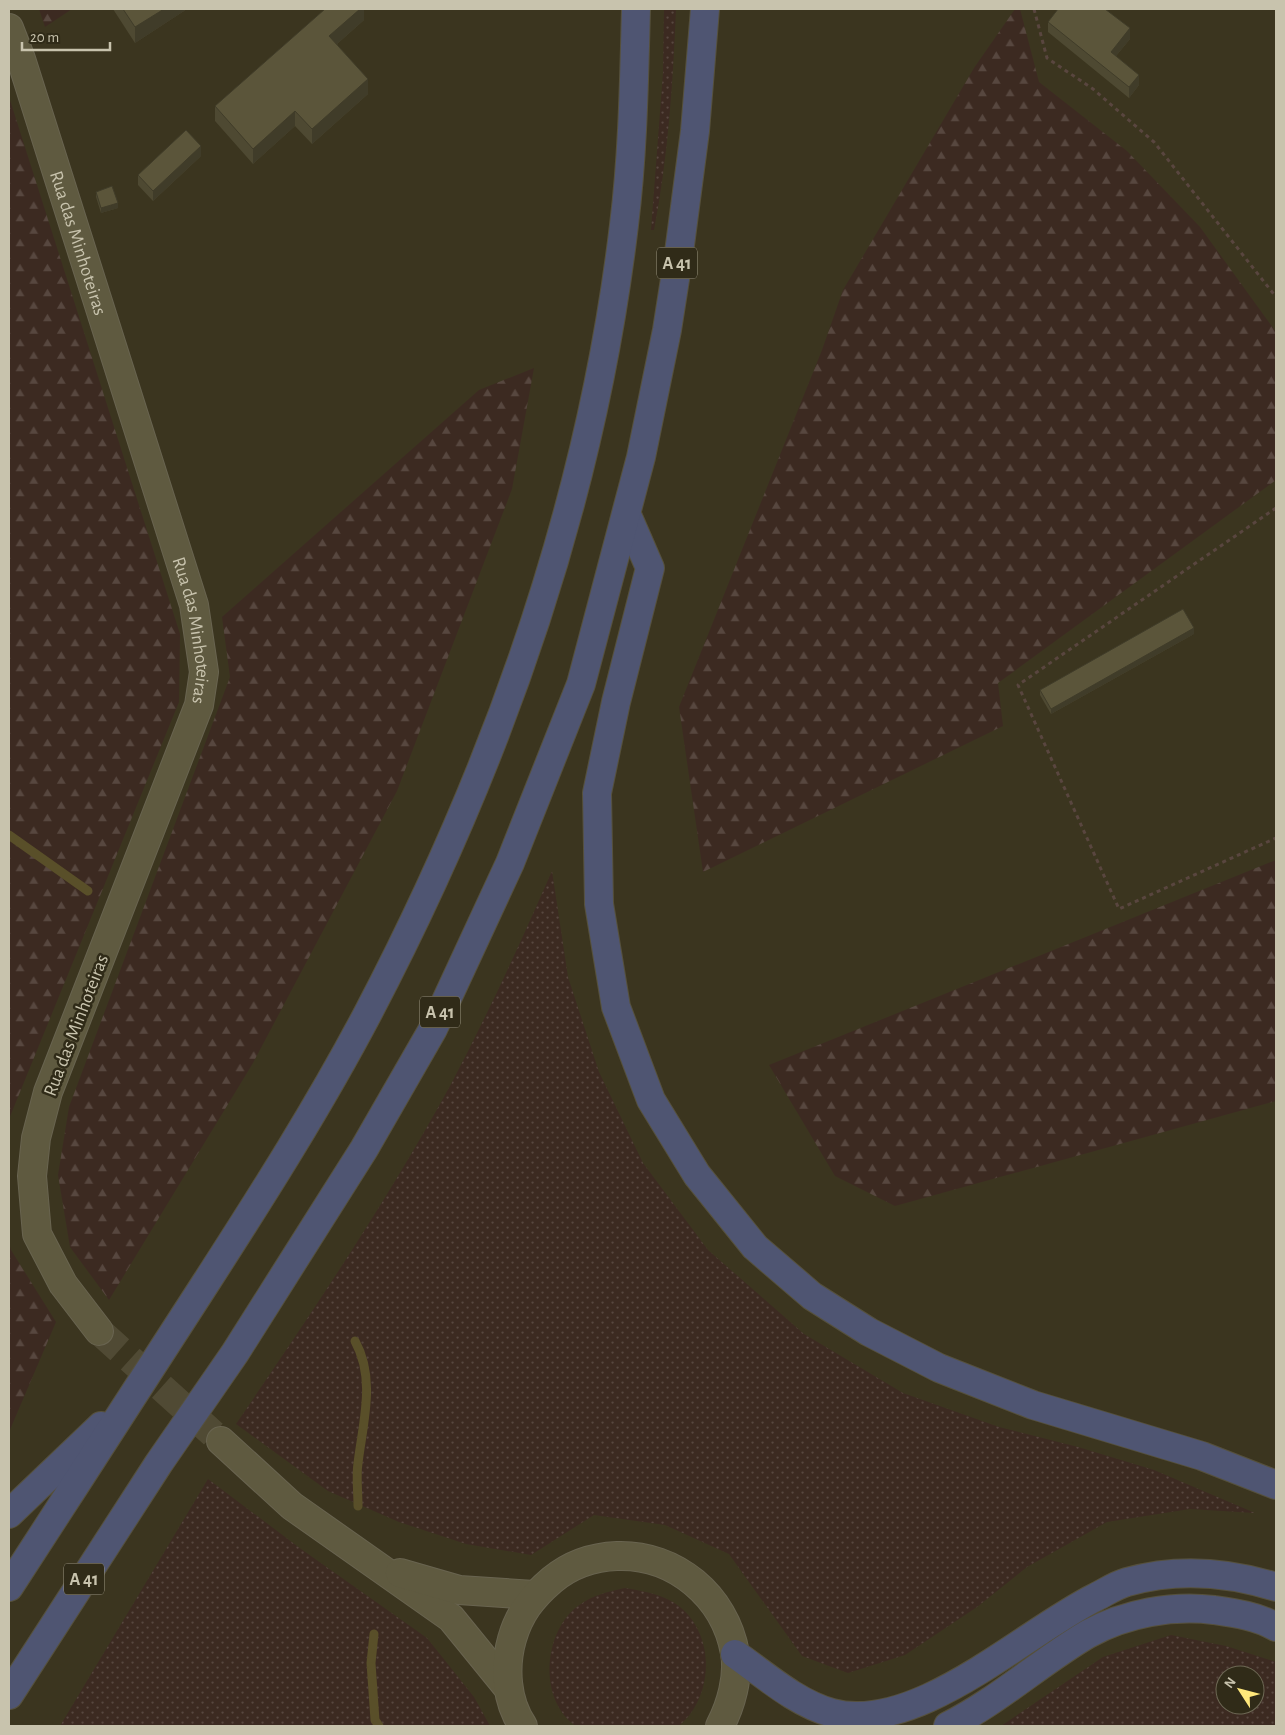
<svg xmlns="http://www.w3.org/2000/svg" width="1285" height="1735" font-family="'Alegreya Sans',sans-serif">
  <defs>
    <pattern id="grass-dots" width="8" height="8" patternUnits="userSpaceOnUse" patternTransform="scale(1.25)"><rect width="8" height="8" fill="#3c2a21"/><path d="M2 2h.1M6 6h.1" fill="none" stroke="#57473f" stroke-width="1.8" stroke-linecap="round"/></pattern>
    <pattern id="forest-firs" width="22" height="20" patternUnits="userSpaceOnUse" patternTransform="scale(1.25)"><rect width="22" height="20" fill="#3c2a21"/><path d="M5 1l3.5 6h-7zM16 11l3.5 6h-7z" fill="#57473f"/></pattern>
  </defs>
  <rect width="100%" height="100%" fill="#3b351f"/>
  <g fill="url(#grass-dots)" fill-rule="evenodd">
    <path d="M664,9H676C673,82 668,158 654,230H651L663,73Z"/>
    <path d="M552,871L568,977L599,1072L643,1163L708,1250L804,1334L903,1393L999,1427L1078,1447L1154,1470L1255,1513L1190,1509L1107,1522L1027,1567L977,1607L905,1655L848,1673L802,1656L729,1554L665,1525L594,1515L531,1555L466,1544L399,1522L328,1491L236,1424C311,1314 386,1203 450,1086C487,1016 520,944 552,871Z"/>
    <polygon points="208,1479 301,1549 427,1638 474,1697 490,1726 60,1726"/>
    <path d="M625,1588C642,1591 657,1593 673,1602C716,1629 716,1695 679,1726H576C538,1700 543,1632 578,1606C593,1595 607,1592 625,1588Z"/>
    <path d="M1171,1635L1226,1646L1276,1662V1726H1001L1103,1657ZM1225,1675H1255V1705H1225Z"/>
  </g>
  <g fill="url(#forest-firs)">
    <polygon points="39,9 72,9 45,27"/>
    <polygon points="1015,9 1020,9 1039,82 1127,151 1200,227 1276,332 1276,480 998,683 1003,726 703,872 679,707 822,350 843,290 974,68"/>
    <polygon points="9,97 180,634 179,702 9,1119"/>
    <polygon points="534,368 512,489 397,791 253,1063 109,1300 70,1247 58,1175 69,1107 230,677 222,617 479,390"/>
    <polygon points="1276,860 1276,1101 895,1206 835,1176 769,1065"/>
    <polygon points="9,1243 11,1250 56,1322 9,1432"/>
  </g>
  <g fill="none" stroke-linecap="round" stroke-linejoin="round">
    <g stroke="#594f29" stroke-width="9">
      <polyline points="9,835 88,891"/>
      <path d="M355,1341C376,1379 363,1422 358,1463C356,1476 358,1492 358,1506"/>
      <polyline points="374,1634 371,1663 375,1720 379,1726"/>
    </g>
    <polyline stroke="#504a34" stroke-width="28" stroke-dasharray="28 14" stroke-linecap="butt" points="99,1331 221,1441"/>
    <g stroke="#696450" stroke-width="30">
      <g id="secondary">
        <path id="s1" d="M9,28L21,59L194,605L204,672L199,705L48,1092L36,1138L32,1176L37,1234L63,1284L99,1331"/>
        <polyline points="221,1441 292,1506 451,1618 508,1688"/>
        <polyline points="400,1573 459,1590 534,1595"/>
        <path d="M523,1726C506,1701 504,1667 512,1639C519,1614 532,1597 552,1580C570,1565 593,1557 617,1556C675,1554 725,1596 735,1653C739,1677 731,1705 720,1726"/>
      </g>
    </g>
    <g stroke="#56513d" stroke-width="30">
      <g id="highway">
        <polyline points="627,515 650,568 616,702 597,793 599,904 616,1007 651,1100 697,1175 755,1247 812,1296 869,1332 939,1368 1033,1405 1202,1456 1276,1485"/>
        <polyline points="9,1514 101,1426"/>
        <path d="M9,1587C75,1485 141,1384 207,1281C263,1194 319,1106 368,1013C497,767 591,503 624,225C633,153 634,81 636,9"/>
        <path d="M735,1654C765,1675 796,1703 832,1713C917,1735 1023,1633 1096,1597C1106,1592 1116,1585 1127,1582C1176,1568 1228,1572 1276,1587"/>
        <polyline points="9,1695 159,1463 235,1353 364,1149 433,1029 510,863 581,684 641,457 667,330 678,260 695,131 705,9"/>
        <path d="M948,1726C998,1701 1040,1662 1088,1634C1126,1613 1172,1605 1214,1610C1235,1613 1257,1616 1276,1627"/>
      </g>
    </g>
    <g stroke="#59463f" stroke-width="3" stroke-dasharray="4 4" stroke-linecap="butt">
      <polyline points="1034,9 1047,58 1093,89 1154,142 1276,297"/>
      <polyline points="1276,508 1018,685 1119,909 1276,838"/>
    </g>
    <use href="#secondary" stroke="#5f5a40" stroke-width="28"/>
    <use href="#highway" stroke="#4f5572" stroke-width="28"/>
  </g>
  <g fill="#4e4932">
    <polygon points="113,9 187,9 135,43"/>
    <polygon points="364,9 364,20 337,44 368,94 312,144 295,126 253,164 215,121 215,106"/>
    <polygon points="1048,22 1130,39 1116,56 1139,85 1129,98 1048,32"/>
    <polygon points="201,156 153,201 138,185 138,175"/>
    <polygon points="96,192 118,208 101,213 96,197"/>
    <polygon points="1194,634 1051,714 1040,695 1040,690"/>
  </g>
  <g fill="#403c29">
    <polygon points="164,9 187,9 135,43 135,27"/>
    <polygon points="360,9 364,9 364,20 329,51 329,36"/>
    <polygon points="1130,28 1130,39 1111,62 1111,52"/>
    <polygon points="1139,75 1139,85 1129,98 1129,87"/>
    <polygon points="368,79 368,94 312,144 312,129"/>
    <polygon points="295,111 295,126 253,164 253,149"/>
    <polygon points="201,146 201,156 153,201 153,191"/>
    <polygon points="118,203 118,208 101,213 101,208"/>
    <polygon points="1194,628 1194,634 1051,714 1051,709"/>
  </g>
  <g fill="#5b553a" stroke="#403c29">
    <polygon points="123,9 164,9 135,27"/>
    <polygon points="325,9 360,9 329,36 368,79 312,129 295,111 253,149 215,106"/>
    <polygon points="1058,9 1105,9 1130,28 1111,52 1139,75 1129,87 1048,22"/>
    <polygon points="186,130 201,146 153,191 138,175"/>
    <polygon points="112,186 118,203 101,208 96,192"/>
    <polygon points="1183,609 1194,628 1051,709 1040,690"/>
  </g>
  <g text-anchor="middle" stroke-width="5" stroke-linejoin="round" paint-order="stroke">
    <g fill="#302b18" stroke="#9a9580" stroke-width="1">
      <rect x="657" y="247.5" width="40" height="31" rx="4"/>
      <rect x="420" y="996.5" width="40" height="31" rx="4"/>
      <rect x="64" y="1563.5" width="40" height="31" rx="4"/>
    </g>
    <g font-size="18" font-weight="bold" fill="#c8c3ad">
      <text x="677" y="269">A 41</text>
      <text x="440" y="1018">A 41</text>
      <text x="84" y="1585">A 41</text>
    </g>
    <g font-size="19" fill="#c8c3ad" stroke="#302b18">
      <text dy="7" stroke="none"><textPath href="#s1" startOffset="226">Rua das Minhoteiras</textPath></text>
      <text dy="7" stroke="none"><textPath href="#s1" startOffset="631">Rua das Minhoteiras</textPath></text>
      <text transform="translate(75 1025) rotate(-69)" y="7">Rua das Minhoteiras</text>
    </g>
  </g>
  <rect width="1285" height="1735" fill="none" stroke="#c8c3ad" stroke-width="20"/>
  <g transform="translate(1240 1690) rotate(306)"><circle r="24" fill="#302b18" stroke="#6d6854"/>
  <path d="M0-4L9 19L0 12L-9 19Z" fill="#ffe87b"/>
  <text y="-8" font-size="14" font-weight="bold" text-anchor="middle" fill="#c8c3ad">N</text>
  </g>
  <path d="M22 42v8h88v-8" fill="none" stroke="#c8c3ad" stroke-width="2.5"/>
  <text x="30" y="42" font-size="15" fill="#c8c3ad" stroke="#302b18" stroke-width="4" paint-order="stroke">20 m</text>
</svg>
